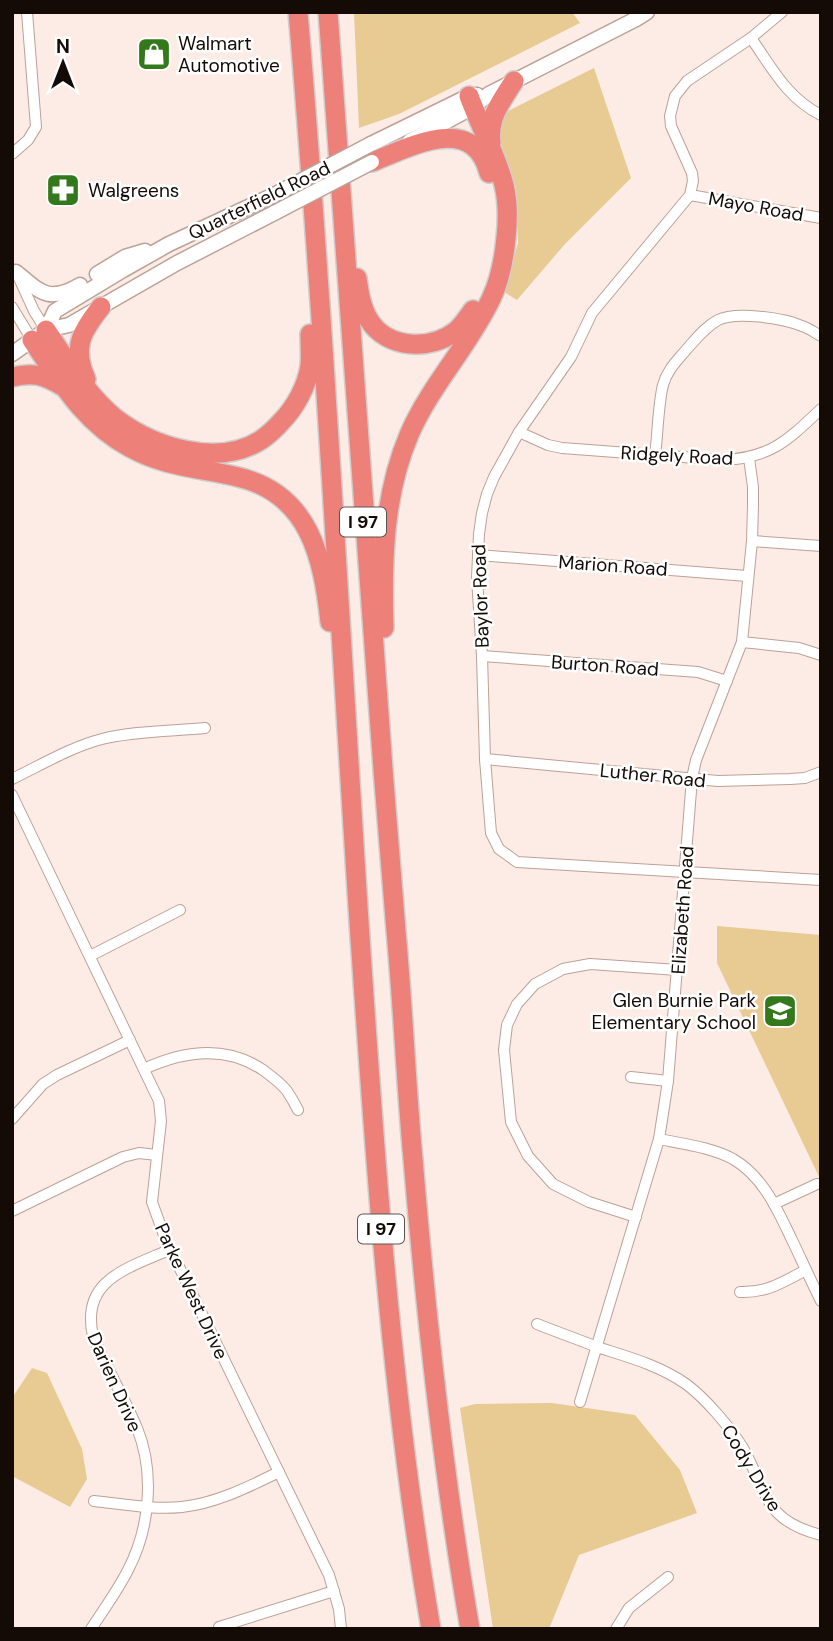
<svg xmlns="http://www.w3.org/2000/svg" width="833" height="1641" font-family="'DM Sans',sans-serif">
  <rect width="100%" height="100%" fill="#fdece5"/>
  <g fill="#e8ca93">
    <polygon points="354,12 572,12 580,23 399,114 359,128"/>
    <polygon points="594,68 631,178 565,244 517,300 504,292 518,243 516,188 502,146 498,127 508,111"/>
    <polygon points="717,926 821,935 821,1181 717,963"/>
    <polygon points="32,1368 47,1373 82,1449 87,1479 70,1507 12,1476 12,1398"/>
    <polygon points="552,1403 635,1415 680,1470 697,1513 579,1555 549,1629 493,1629 460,1408 475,1404"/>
  </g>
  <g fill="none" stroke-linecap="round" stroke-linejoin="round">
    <g stroke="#bca196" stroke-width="12">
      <g id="minor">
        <polyline points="782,12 751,38 687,81 675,96 670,116 671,126 692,173 693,181 690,195 592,313 571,357 519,432 494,477 487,494 482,513 479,534 477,578 482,656 485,759 491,833 499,849 517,862 821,880"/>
        <path d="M751,38C772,68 787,98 821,115"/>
        <polyline points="12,154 28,140 36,127 27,12"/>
        <polyline points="690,195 821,218"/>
        <polyline points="18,276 34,311 46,330"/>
        <polyline points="12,307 32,340"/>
        <path d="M519,432L548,445L562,448L723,460C771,458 788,440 821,409"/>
        <path d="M655,455C658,433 658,405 663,385C667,370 677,361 686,350C696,339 705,327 718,320C736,311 783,318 802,326C809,328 815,333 821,336"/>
        <polyline points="752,541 821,546"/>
        <polyline points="478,555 747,576"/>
        <polyline points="742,642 799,648 821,655"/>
        <polyline points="482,656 698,672 727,681"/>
        <polyline points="485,759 718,781 790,779 805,778 821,772"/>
        <path d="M12,779C41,765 71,747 102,739C132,731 174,731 205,728"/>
        <polyline points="12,795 159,1101 161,1121 152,1202 165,1238 329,1575 339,1609 341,1629"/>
        <polyline points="90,956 180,910"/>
        <path d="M144,1069C183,1051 226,1045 263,1070C271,1076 281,1083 287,1091C291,1097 295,1104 298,1110"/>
        <polyline points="631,1077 668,1081"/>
        <polyline points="12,1119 43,1084 57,1075 130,1040"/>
        <path d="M659,1139C683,1144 711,1147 733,1159C764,1177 778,1211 793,1242C802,1261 811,1281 821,1301"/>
        <polyline points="774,1204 817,1184"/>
        <polyline points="12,1211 123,1157 139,1153 157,1155"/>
        <polyline points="636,1217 589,1202 553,1184 528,1156 511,1122 504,1050 507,1025 517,1004 535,984 563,969 590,964 678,970"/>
        <path d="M740,1292C767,1293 783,1282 806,1270"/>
        <path d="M537,1324C557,1332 577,1339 597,1347C628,1357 659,1365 686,1384C705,1398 730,1427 743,1448C768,1493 763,1520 821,1535"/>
        <polyline points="580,1402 659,1139 668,1081 692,778 696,760 742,642 752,541 753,506 753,487 749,458"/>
        <path d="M94,1501C123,1504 153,1510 182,1507C217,1503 248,1487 279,1472"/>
        <polyline points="219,1627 334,1591"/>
        <path d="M91,1629C104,1609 118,1590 128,1570C150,1528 155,1472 137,1428C124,1397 106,1367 93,1336C80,1279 129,1268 171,1249"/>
        <polyline points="616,1629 629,1608 668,1577"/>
      </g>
    </g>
    <g stroke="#bca196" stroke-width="17">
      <g id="secondary">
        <polyline points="410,141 473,107 489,94 636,19 647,12"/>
        <polyline points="371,144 469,96 477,95"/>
        <path d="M16,272C41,293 49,303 80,285"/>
        <polyline points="97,274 125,257 145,251"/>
        <polyline points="46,330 55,311 123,270 169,244 274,195"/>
        <polyline points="12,354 46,330 69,325 177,263 276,212"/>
      </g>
    </g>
    <g stroke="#d0cecd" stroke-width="22">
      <g id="motorway">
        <path d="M298,12C323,310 339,609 358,907C374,1148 390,1390 431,1629"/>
        <path d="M328,12C348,319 371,625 396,931C403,1007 406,1083 413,1159C426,1316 443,1474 470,1629"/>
        <path d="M491,143C488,117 501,102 514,81"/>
        <path d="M372,162C410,147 473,112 489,173"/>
        <path d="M357,278C359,292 361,307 369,320C387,349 430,351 456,331C463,325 468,317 473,310"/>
        <path d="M46,330C67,361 86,394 115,418C153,447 217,468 261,440C268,435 275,429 281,422C295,408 307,386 310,366C311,355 310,344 310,334"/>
        <path d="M32,340C60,381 85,424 131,448C165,467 201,468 238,477C310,494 323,558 330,622"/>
        <path d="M12,377C33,372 44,375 62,386"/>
        <path d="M86,379C72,348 81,332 101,307"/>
        <path d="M384,628C382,563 383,496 409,435C430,386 468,347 491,299C500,280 504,259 506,238C508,220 508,202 504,185C496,154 480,126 469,96"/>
      </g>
    </g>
    <use href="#minor" stroke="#fff" stroke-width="10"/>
    <use href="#secondary" stroke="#fff" stroke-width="14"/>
    <use href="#motorway" stroke="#ed8179" stroke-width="19"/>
    <g stroke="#bca196" stroke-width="17" stroke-linecap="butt">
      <g id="secondary-bridge">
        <polyline points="274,195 371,144"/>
        <polyline points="276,212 372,162"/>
      </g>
    </g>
    <use href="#secondary-bridge" stroke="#fff" stroke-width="14"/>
  </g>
  <defs>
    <g id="shop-square" transform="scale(1.75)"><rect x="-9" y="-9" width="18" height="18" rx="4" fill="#33791c" stroke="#fff"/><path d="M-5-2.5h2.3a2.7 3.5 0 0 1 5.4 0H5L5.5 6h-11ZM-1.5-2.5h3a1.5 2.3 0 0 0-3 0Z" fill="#fff"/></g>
    <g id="pharmacy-square" transform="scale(1.75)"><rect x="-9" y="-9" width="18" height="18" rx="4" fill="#33791c" stroke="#fff"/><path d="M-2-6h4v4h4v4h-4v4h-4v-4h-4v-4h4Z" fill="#fff"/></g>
    <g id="school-square" transform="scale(1.75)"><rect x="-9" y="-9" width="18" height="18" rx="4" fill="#33791c" stroke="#fff"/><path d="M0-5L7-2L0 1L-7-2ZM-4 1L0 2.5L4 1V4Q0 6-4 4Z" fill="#fff"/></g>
  </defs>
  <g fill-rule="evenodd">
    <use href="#shop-square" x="154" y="54"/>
    <use href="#pharmacy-square" x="63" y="190"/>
    <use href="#school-square" x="780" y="1011"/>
  </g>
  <g text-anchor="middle" stroke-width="5" stroke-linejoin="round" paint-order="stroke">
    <g fill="#fff" stroke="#5a5451" stroke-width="2">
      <rect x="340" y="507.5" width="46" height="29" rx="5"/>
      <rect x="358" y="1214.5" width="46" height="29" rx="5"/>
    </g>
    <g font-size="18" font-weight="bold" fill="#140b07">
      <text x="363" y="528">I 97</text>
      <text x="381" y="1235">I 97</text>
    </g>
    <g font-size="19" fill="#140b07" stroke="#fff" text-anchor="start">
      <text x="178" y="50">Walmart<tspan x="178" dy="22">Automotive</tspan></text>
      <text x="88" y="197">Walgreens</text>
      <text x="756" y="1007" text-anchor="end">Glen Burnie Park<tspan x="756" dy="22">Elementary School</tspan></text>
    </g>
    <g font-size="19" fill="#140b07" stroke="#fff">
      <text transform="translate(259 200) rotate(-26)" y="7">Quarterfield Road</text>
      <text transform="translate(756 206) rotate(10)" y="7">Mayo Road</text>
      <text transform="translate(677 455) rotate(3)" y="7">Ridgely Road</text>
      <text transform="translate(613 565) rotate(4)" y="7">Marion Road</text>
      <text transform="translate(480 596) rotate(-92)" y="7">Baylor Road</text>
      <text transform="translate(605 665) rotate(4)" y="7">Burton Road</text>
      <text transform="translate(653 775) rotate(6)" y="7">Luther Road</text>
      <text transform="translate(682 910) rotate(-86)" y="7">Elizabeth Road</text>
      <text transform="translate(192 1291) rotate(65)" y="7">Parke West Drive</text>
      <text transform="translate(115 1382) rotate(66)" y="7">Darien Drive</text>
      <text transform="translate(752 1468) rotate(59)" y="7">Cody Drive</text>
    </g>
  </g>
  <rect width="833" height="1641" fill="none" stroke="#140b07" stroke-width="28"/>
  <g transform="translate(63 63)" stroke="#ffffff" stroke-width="5" paint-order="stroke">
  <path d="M0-5L12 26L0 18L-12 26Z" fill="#140b07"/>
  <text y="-10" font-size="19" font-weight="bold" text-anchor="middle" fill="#140b07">N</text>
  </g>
</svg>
